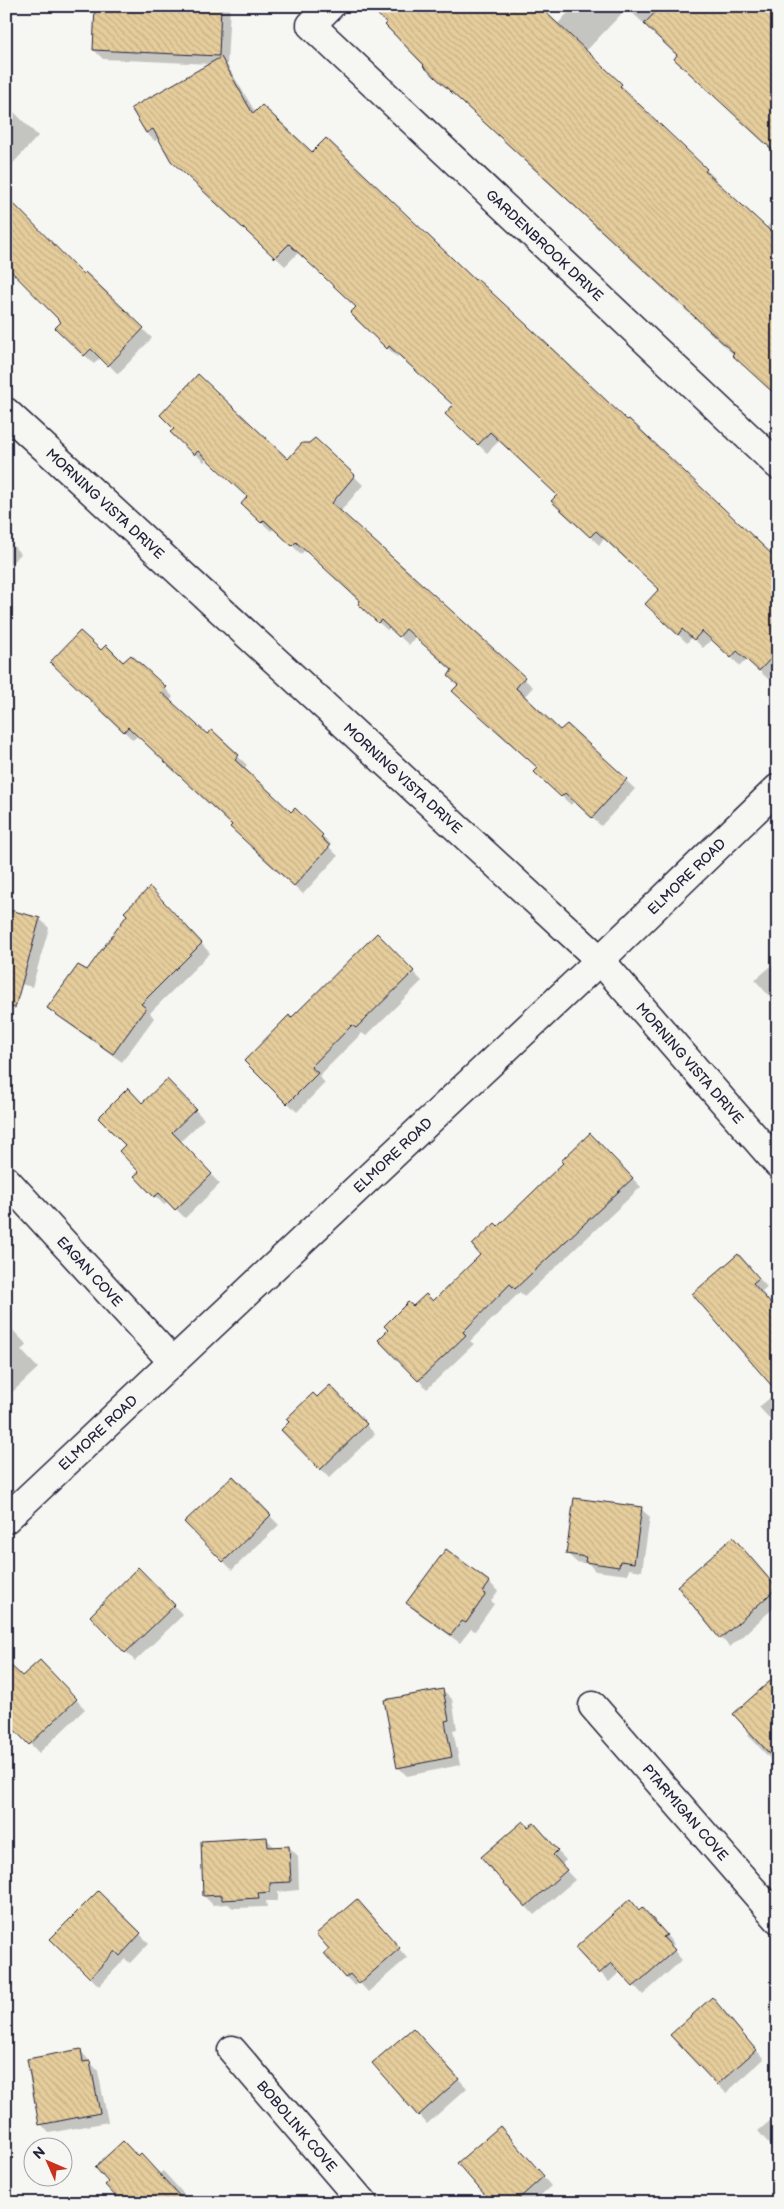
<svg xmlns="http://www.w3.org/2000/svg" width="784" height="2209" font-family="'Balsamiq Sans',sans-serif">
  <defs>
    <pattern id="building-back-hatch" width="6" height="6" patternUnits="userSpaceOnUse" patternTransform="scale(1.25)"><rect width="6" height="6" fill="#e6cd9c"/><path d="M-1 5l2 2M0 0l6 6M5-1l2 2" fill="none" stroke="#c5b087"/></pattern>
  </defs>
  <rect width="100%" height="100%" fill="#f6f6f2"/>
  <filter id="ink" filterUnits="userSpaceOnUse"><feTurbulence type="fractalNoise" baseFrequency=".02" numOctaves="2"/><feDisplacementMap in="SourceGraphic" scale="10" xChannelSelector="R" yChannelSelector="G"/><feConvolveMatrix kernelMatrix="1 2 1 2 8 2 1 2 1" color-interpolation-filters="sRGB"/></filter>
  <g filter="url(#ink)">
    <g fill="#0003">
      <polygon points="97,6 230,6 227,65 256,113 312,154 475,282 778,563 778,669 768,679 747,659 740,666 712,639 703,648 692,637 687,643 655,613 660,590 605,538 599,545 562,510 559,495 500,440 487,453 446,414 454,405 399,354 397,357 360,322 358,307 299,252 285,266 182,170 160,139 155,141 146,133 211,64 103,59 94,50"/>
      <polygon points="574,6 778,6 678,55 627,8 586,51 630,94 628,95 715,178 714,180 766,228 778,215 778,396 433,75 426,65 555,27"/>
      <polygon points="6,104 38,136 6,171"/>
      <polygon points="85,274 152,338 118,374 101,357 94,364 56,328 63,322"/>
      <polygon points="181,441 288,461 354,476 363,485 340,512 533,687 524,697 560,732 567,725 635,789 601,826 574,801 571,805 545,781 540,769 453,691 459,686 454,671 416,636 409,645 390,628 387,630 368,613 361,602 305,550 301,554 274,528 271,531 251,513 249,497 208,458 204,462"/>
      <polygon points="6,539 21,554 6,568"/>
      <polygon points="101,652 165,688 173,697 170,701 207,736 212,732 247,765 243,769 291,814 295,810 331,844 329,847 338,856 303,894 240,836 233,825 138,735 133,740 61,671"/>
      <polygon points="158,897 210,953 150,1013 154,1018 122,1062 58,1016 49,1008 87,972"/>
      <polygon points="6,910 40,919 49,928 32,987 6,980"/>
      <polygon points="377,935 422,981 366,1036 362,1033 319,1076 325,1083 297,1112 246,1061 291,1020"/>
      <polygon points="778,960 778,1006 755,980"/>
      <polygon points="167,1081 204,1119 180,1142 220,1184 185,1218 168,1201 164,1205 136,1176 141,1172 126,1145 142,1105"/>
      <polygon points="590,1135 641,1187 524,1297 520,1292 470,1341 474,1344 427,1389 380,1340 413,1308 434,1303 482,1255 498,1228 565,1163"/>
      <polygon points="746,1264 767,1287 760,1293 778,1313 778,1428 759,1407 777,1392"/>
      <polygon points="6,1323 27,1345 21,1350 38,1368 6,1398"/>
      <polygon points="330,1387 375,1434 329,1478 283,1430"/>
      <polygon points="233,1478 279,1525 232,1570 186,1522"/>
      <polygon points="641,1509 650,1517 642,1571 629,1569 628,1575 595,1571 589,1564 576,1562 567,1553"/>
      <polygon points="741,1548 778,1589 778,1604 730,1647 721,1638"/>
      <polygon points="138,1569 183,1615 135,1661 91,1616"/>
      <polygon points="490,1583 498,1591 491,1601 494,1604 475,1631 471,1629 460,1643 417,1612 408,1603"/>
      <polygon points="40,1661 85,1709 39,1753 6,1719 22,1678"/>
      <polygon points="443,1690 452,1699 457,1729 453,1730 460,1765 407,1776 398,1767"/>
      <polygon points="778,1691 778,1764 776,1765 748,1735"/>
      <polygon points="529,1829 542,1834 566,1860 561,1865 575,1880 534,1915 482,1858"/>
      <polygon points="266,1838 275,1848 289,1847 298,1856 299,1890 278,1892 278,1901 266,1901 267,1907 233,1908 228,1904 213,1905 204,1896"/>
      <polygon points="98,1893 149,1943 130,1963 125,1959 99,1986 52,1939"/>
      <polygon points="365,1909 407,1958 368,1992 359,1982 355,1986 346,1977"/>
      <polygon points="639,1911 651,1918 674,1944 671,1947 682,1960 643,1995 621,1971 609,1982 577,1948"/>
      <polygon points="712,1999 764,2059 726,2093 717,2084"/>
      <polygon points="422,2038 467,2088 427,2124 419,2115"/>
      <polygon points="80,2050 98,2071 108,2122 49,2133 41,2124"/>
      <polygon points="778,2114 778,2154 758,2131"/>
      <polygon points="509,2136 551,2186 532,2203 494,2203"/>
      <polygon points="138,2158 159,2174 163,2171 192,2203 121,2203"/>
    </g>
    <g fill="url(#building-back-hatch)" stroke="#22223b">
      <polygon points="95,6 221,6 219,56 93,50"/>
      <polygon points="368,6 539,6 622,84 620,86 707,169 705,171 778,238 778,397 732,355 734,353 423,66 424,65 385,25 387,23"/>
      <polygon points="661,6 778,6 778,155 674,59 677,55 644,24"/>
      <polygon points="221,57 253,114 262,105 312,152 326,138 475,280 477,279 529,327 627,420 629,419 778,560 778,651 759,671 737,651 731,658 702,631 694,640 682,629 678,635 645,604 659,589 596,531 590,537 551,501 557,495 490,432 478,445 445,414 453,405 389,346 387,349 350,313 356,307 289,244 275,258 171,161 153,129 146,133 131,108"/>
      <polygon points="6,196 83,274 85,272 144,328 108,366 91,349 84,356 55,328 61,322 6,266"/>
      <polygon points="198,374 288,459 302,443 309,443 315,438 355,475 332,503 525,677 516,688 560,730 567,724 627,779 592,818 565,793 561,797 534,772 538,768 452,691 458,685 448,676 452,670 406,629 399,637 381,620 378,623 358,604 360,601 296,542 292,546 264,520 261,523 241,504 247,497 198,451 194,455 170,432 174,429 160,415"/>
      <polygon points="80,631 101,650 106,645 123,662 131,655 166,687 161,692 207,734 212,730 239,755 235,760 270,792 291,812 295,808 323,835 321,837 330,846 294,886 230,827 232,825 128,727 124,732 50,662"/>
      <polygon points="150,887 202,943 141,1004 146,1008 113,1054 47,1008 78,965 87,970 127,915 124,912"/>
      <polygon points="6,909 40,918 15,1008 6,1006"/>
      <polygon points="377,933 414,971 356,1028 352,1025 311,1067 318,1073 287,1104 244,1061 289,1015 291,1018"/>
      <polygon points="167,1079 196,1109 172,1132 212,1174 175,1210 159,1193 154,1197 134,1176 139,1172 119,1151 125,1145 98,1118 128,1088 142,1103"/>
      <polygon points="590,1133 633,1178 515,1289 510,1284 463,1332 466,1335 418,1381 378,1340 388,1330 384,1326 408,1302 413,1306 426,1294 433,1301 480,1255 472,1245 495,1223 498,1226 563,1163 561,1161"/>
      <polygon points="738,1254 759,1278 753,1283 778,1312 778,1393 692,1294"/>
      <polygon points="330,1385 367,1424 320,1470 281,1430 289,1422 286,1419 313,1393 317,1397"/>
      <polygon points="233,1476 271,1515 223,1562 184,1522"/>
      <polygon points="574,1498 642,1507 634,1563 620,1561 619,1567 585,1562 586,1557 566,1554"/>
      <polygon points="733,1537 777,1588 720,1639 677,1586"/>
      <polygon points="446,1549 490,1582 483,1592 486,1594 466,1623 462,1621 451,1635 406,1603"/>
      <polygon points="138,1567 175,1605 125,1653 90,1616"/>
      <polygon points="40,1660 77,1699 29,1745 6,1721 6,1661 22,1676"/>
      <polygon points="778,1674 778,1763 733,1714"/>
      <polygon points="443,1689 449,1720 445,1721 452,1757 397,1768 384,1700"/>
      <polygon points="523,1821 528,1827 534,1823 558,1850 553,1855 567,1870 525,1907 481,1857"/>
      <polygon points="267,1837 268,1847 289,1846 291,1882 270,1883 270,1892 258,1893 259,1898 222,1900 222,1895 203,1896 201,1841"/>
      <polygon points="98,1891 141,1933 120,1956 115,1951 90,1978 50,1939"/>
      <polygon points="357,1899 400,1948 359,1984 350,1974 345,1978 324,1953 329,1949 316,1934"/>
      <polygon points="630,1899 639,1910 642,1907 667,1935 663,1937 675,1950 633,1987 611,1963 599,1974 575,1948"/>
      <polygon points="712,1997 756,2050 717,2085 670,2035"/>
      <polygon points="413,2028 459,2079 418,2116 372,2063"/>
      <polygon points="81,2049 83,2062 90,2061 100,2113 39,2125 27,2059"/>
      <polygon points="500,2126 544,2176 514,2203 492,2203 457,2163"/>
      <polygon points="123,2141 138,2157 141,2154 186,2203 122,2203 105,2185 108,2182 95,2167"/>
    </g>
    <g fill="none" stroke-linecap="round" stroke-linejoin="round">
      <g stroke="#22223b" stroke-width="31">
        <g id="minor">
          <path id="s1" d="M330,6L311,25L778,465"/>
          <path id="s2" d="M6,412L600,960L778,1164"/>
          <path id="s3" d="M6,1180L173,1362"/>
          <path id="s4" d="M6,1519L600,960L778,788"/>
          <path id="s5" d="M593,1706L778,1919"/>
          <path id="s6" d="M232,2050L363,2203"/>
        </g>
      </g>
      <use href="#minor" stroke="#f6f6f2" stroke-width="28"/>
    </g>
  </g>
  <g text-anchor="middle" stroke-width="4" stroke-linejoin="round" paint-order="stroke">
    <g font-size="14" fill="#22223b" stroke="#f6f6f2">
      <text dy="5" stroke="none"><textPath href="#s1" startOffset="348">GARDENBROOK DRIVE</textPath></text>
      <text dy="5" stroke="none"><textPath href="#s2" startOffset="135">MORNING VISTA DRIVE</textPath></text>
      <text dy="5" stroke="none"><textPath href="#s2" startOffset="540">MORNING VISTA DRIVE</textPath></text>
      <text dy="5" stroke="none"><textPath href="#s4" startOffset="936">ELMORE ROAD</textPath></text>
      <text dy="5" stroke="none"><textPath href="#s2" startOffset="945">MORNING VISTA DRIVE</textPath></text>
      <text dy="5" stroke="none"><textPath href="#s4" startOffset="531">ELMORE ROAD</textPath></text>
      <text dy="5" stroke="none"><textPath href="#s3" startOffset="124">EAGAN COVE</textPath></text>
      <text dy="5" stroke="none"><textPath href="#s4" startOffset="126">ELMORE ROAD</textPath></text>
      <text dy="5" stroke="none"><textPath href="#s5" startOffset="141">PTARMIGAN COVE</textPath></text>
      <text dy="5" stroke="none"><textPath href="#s6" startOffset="100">BOBOLINK COVE</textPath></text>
    </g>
  </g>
  <rect width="784" height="2209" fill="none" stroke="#f6f6f2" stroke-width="25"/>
  <rect x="12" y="12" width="759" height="2184" fill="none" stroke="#22223b" stroke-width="2" filter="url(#ink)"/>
  <g transform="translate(48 2162) rotate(315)"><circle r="24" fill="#f6f6f2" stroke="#a1a1a9"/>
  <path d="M0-4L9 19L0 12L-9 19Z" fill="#c8321e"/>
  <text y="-8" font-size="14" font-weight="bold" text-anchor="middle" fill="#22223b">N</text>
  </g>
</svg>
